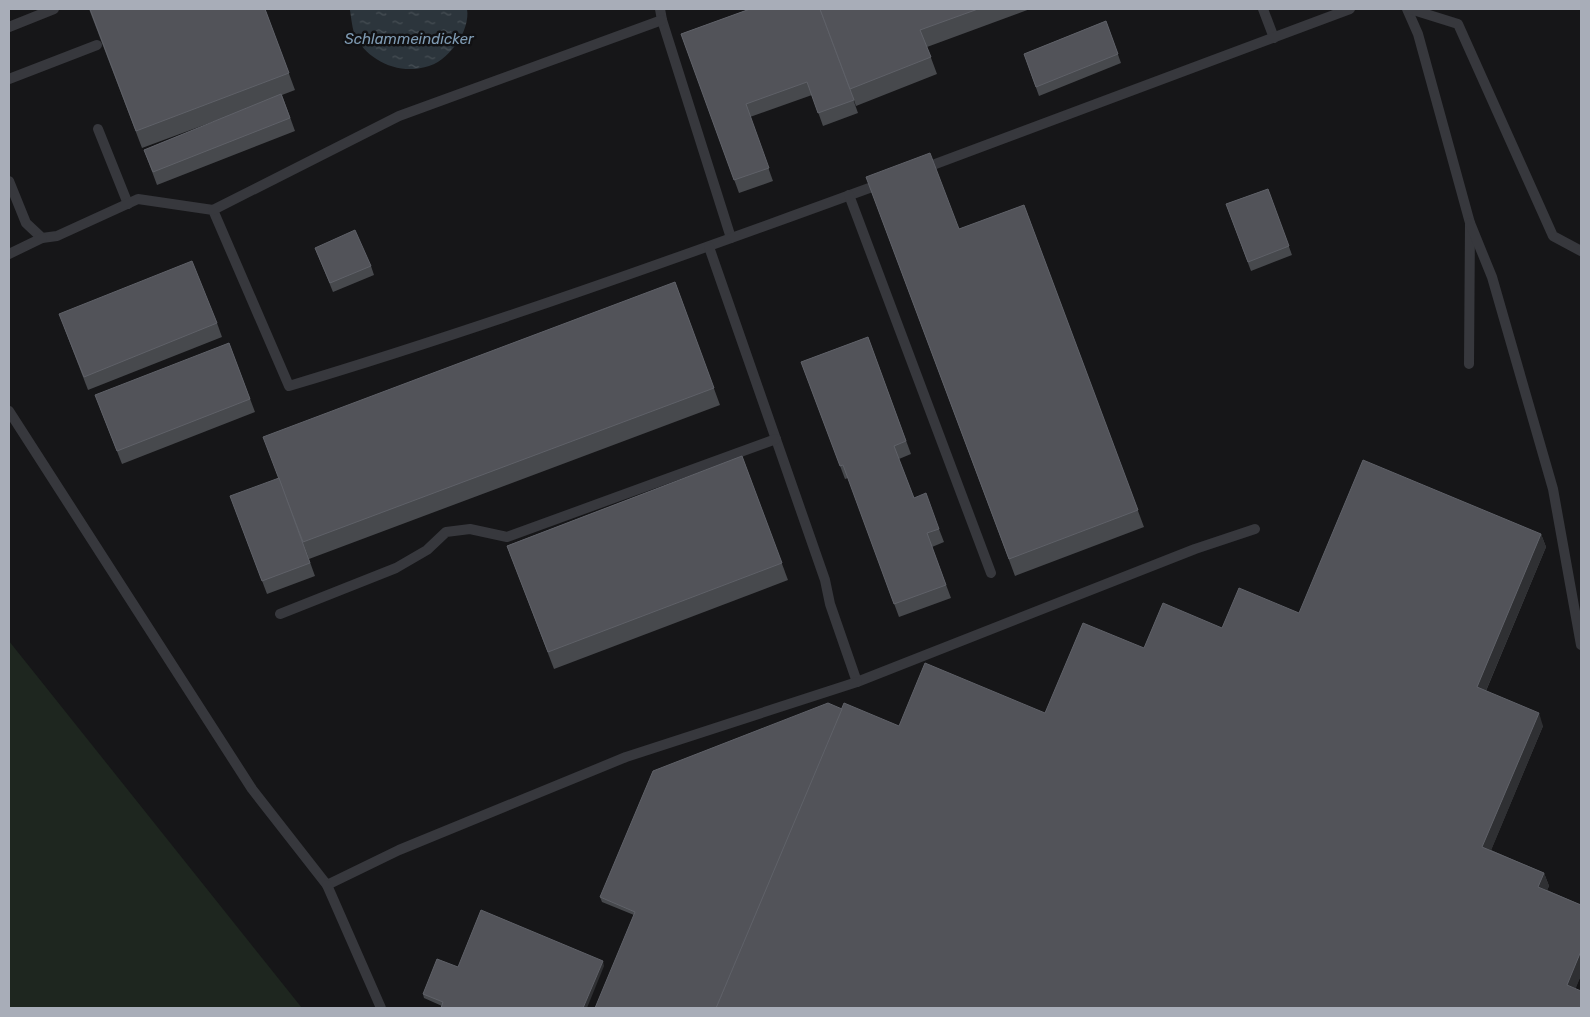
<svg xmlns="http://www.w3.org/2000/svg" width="1590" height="1017" font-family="Rubik,sans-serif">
  <defs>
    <pattern id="water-ripples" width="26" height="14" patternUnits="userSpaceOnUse" patternTransform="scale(1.25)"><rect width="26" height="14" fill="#2c353c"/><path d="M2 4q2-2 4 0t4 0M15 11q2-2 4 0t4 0" fill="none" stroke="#485056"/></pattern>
  </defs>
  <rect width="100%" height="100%" fill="#161618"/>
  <polygon fill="#1e261f" points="9,641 302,1008 9,1008"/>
  <path fill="url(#water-ripples)" d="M467,9C469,19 464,33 458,42C450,52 442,62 429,66C400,76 366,61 354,33C352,26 351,17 350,10Z"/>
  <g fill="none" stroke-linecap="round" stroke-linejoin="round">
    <g stroke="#37383d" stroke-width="10">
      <polyline points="660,9 662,20 731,238"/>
      <polyline points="1263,9 1274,38"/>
      <polyline points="1407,9 1418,34 1470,223 1469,364"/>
      <polyline points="1410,9 1458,24 1553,236 1581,251"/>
      <polyline points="9,27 54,9"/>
      <polyline points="9,79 97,45"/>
      <polyline points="98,129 128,204"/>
      <polyline points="922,169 1350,9"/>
      <path d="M9,181L26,223L42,238L57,236L138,199L213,210L289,386C489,326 686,255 883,183"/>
      <polyline points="849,195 991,573"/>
      <polyline points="213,210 399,116 662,20"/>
      <polyline points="1470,223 1492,277 1553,489 1581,645"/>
      <polyline points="709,247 825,580 830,604 857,682 1195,549 1255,529"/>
      <polyline points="9,254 42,238"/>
      <polyline points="9,411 252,789 327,885 399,850 626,757 857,682"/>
      <polyline points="280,614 396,568 427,550 446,532 470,529 507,537 776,439"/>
      <polyline points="327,885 381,1008"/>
    </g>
  </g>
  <g fill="#47494d">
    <polygon points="89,9 265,9 295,90 282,95 295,131 157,185 144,150 223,118 142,148"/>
    <polygon points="750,9 1030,9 927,47 937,74 856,106 831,37 858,113 823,126 812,95 750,117 773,181 739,193 681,34"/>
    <polygon points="1106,21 1121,63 1039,96 1024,54"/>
    <polygon points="866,177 959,229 1024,205 1144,527 1015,576"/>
    <polygon points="1268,189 1292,255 1251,271 1226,204"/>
    <polygon points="315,248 371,266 374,275 333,292"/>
    <polygon points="675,282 720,405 309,559 302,540 315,576 267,594 235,509 279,478"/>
    <polygon points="217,323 222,337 88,390 64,327"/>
    <polygon points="868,337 911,454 899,459 914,498 939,529 944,542 932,547 951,598 899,617 848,478 845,479 801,362"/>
    <polygon points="229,343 255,412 122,464 100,408"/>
    <polygon points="742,456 788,580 554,669 507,546"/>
    <polygon points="1541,534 1546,547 1486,691 1543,726 1491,850 1544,873 1549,886 1547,890 1581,905 1581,975 1575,989 634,915 602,902 600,897 842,709 899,726 1045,713 1144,648 1222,628 1299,613"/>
    <polygon points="604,966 442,1006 424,998 423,994 458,967"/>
  </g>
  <g fill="#2f3033">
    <polygon points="1541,534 1546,547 1482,700 1477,687"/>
    <polygon points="1539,713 1543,726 1487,860 1482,847"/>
    <polygon points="1544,873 1549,886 1543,900 1538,887"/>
    <polygon points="1581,951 1581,975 1572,998 1567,985"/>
    <polygon points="603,961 604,966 587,1008 583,1008"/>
  </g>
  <g fill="#525359" stroke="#5f6168">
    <polygon points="90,9 265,9 289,73 136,131"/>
    <polygon points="750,9 820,9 854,100 818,113 807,82 746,104 769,168 734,180 681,34"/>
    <polygon points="820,9 978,9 920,30 931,57 850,89"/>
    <polygon points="1106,21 1118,54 1036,87 1024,54"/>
    <polygon points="281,94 290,118 153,172 144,150"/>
    <polygon points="930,153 959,229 1024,205 1138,510 1009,559 866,177"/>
    <polygon points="1268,189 1289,246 1248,262 1226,204"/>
    <polygon points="355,230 371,266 330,283 315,248"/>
    <polygon points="192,261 217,323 84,377 59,314"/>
    <polygon points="675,282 714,388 303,542 263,437"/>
    <polygon points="868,337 906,441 894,446 914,498 926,493 939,529 927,533 946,585 894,604 843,465 840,466 801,362"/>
    <polygon points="229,343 250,399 117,451 95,395"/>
    <polygon points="742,456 782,563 548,652 507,546"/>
    <polygon points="1363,460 1541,534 1477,687 1539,713 1482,847 1544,873 1538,887 1581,905 1581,951 1567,985 1581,991 1581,1008 716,1008 844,703 899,726 925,663 1045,713 1083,623 1144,648 1163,603 1222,628 1239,588 1299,613"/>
    <polygon points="279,478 310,563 262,581 230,496"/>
    <polygon points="828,703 842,709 716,1008 595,1008 635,912 600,897 653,771"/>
    <polygon points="481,910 603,961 583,1008 441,1008 443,1002 423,994 437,959 458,967"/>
  </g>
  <g text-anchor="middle" stroke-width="5" stroke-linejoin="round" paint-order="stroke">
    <g font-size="15" font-style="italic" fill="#7f9bb3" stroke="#111113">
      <text x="409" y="44">Schlammeindicker</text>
    </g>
  </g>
  <rect width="1590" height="1017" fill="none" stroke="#a8adb8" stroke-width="20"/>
</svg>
